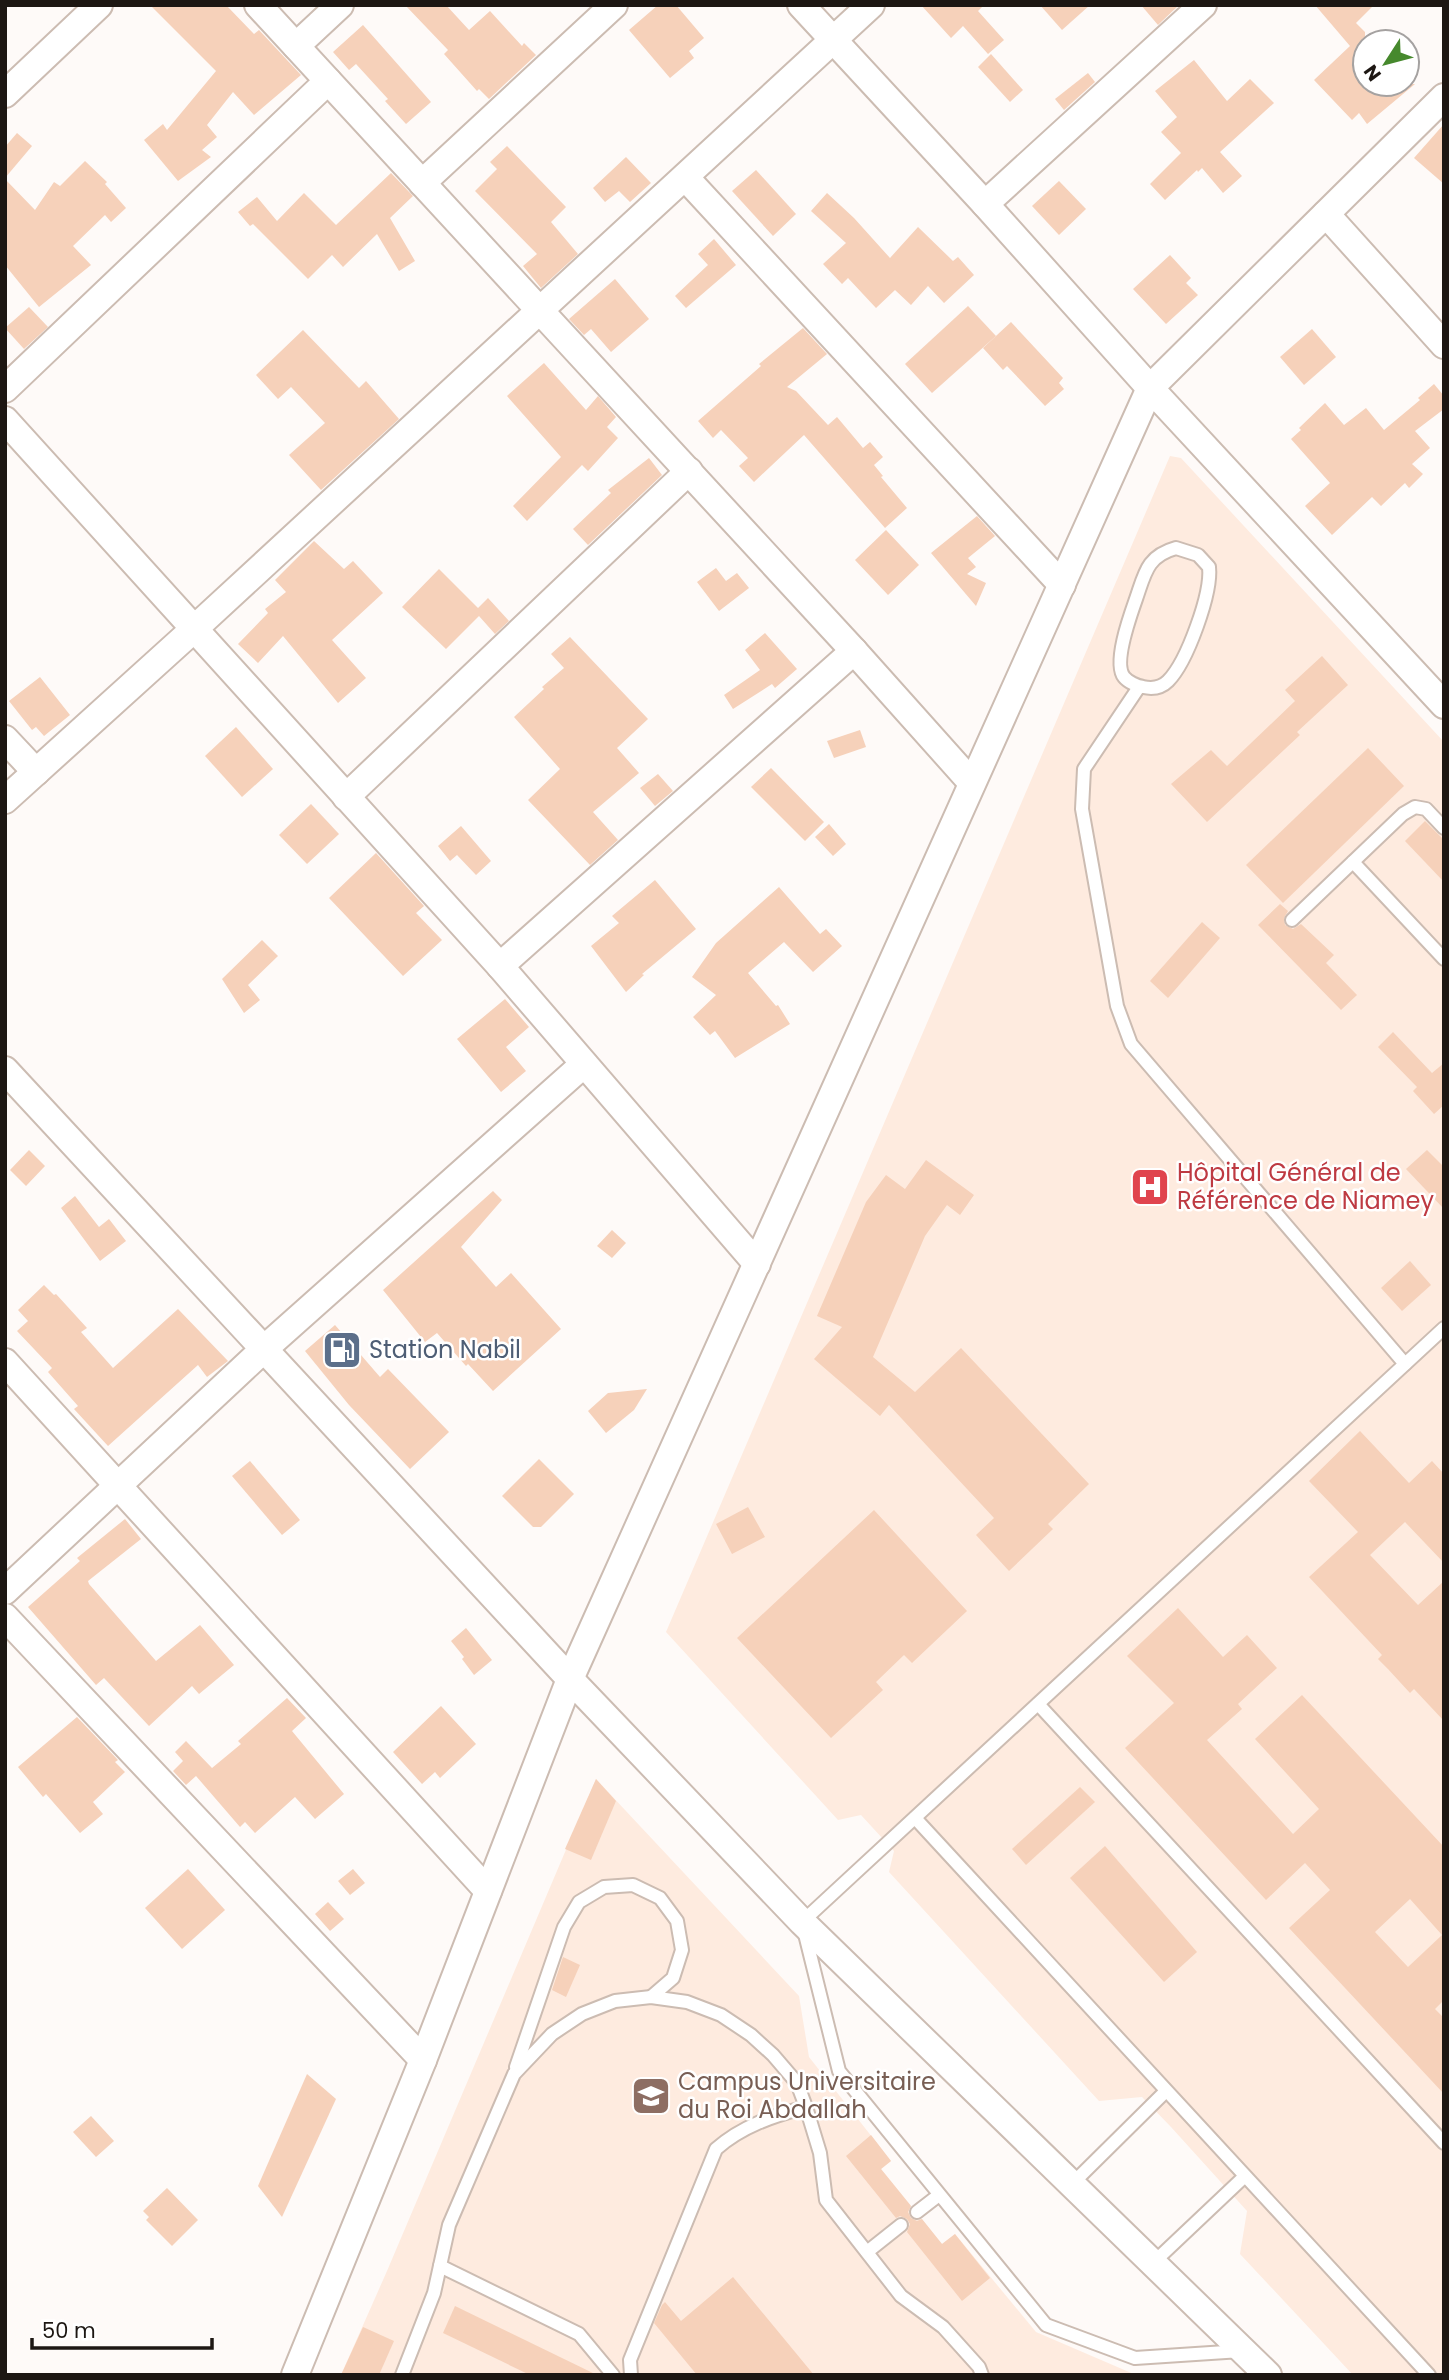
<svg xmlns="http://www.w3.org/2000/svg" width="1449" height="2380" font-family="Poppins,sans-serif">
  <rect width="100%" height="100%" fill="#fefaf8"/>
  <g fill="#feebdf">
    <polygon points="1170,456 1181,458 1444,742 1444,2375 1353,2375 1240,2254 1247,2211 1171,2127 1142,2097 1099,2101 889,1872 894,1851 861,1815 838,1820 666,1632"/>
    <polygon points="596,1779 799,1996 809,2057 891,2161 881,2169 942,2244 955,2234 1036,2332 1136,2375 341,2375 387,2271"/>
  </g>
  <g fill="#f6d1ba" fill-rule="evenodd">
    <polygon points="150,5 226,5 254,34 259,30 301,75 254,115 233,92 207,125 217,137 202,150 211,157 178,181 144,140 163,124 167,130 216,71"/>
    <polygon points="405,5 446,5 469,30 490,11 522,46 524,43 536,55 489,99 479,89 477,91 444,54 448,50"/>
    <polygon points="658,5 676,5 704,38 689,51 694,58 670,78 629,30"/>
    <polygon points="921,5 984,5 978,11 1004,40 988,54 963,26 951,38"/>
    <polygon points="1040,5 1090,5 1062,30"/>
    <polygon points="1141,5 1179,5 1158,25"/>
    <polygon points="1315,5 1374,5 1356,23 1365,32 1365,84 1415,84 1367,124 1359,113 1352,120 1314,80 1350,46"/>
    <polygon points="363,25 431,102 406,124 385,101 388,99 356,64 349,70 333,52"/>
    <polygon points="991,54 1023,90 1010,102 978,67"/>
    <polygon points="1194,60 1227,101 1250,79 1274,103 1220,152 1242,176 1223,193 1202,168 1198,172 1197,170 1165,200 1150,184 1181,153 1161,132 1177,117 1155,91"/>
    <polygon points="1088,73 1095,82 1064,110 1055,99"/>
    <polygon points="1444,124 1444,184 1414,158"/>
    <polygon points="17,133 32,146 5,178 5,147"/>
    <polygon points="507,146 566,207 551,222 578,254 541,288 523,266 537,254 475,191 497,169 490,162"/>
    <polygon points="626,157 651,183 630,202 619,191 605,202 593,188"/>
    <polygon points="85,161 107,182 105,184 126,208 111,222 105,215 73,246 91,265 39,307 5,265 5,179 35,210 54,182 60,186"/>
    <polygon points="756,170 796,214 773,236 732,191"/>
    <polygon points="391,173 413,196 390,218 415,261 399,271 377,234 343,267 332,255 308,279 253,224 250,226 238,212 257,197 277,221 304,193 336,225"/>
    <polygon points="1059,181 1086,209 1059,235 1032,206"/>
    <polygon points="827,193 854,218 890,258 918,227 953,261 958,257 974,275 944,303 928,286 911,305 895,290 876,308 848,278 842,284 823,264 846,243 811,211"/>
    <polygon points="714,239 736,265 686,308 675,296 708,265 698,254"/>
    <polygon points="1170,255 1191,278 1186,283 1198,295 1166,324 1133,289"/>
    <polygon points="615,279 649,319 611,352 591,329 584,335 569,319"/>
    <polygon points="968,306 996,336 932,393 905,364"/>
    <polygon points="29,307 48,327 24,349 5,328"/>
    <polygon points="1011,322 1063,378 1059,383 1064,389 1045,406 1007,366 1003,370 983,348"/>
    <polygon points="803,328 827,354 787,387 796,391 828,425 837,417 863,448 870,442 883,457 874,465 883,476 881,477 907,508 885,528 804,435 754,482 739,466 748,458 721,430 713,438 698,421 761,366 759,364"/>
    <polygon points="1312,329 1336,357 1304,385 1280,357"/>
    <polygon points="303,330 359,388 366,381 399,419 321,490 289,455 325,423 291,387 278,399 256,375"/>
    <polygon points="544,363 586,410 598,396 616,417 607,427 618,438 588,471 582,465 527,521 513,506 561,457 507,396"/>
    <polygon points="1434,384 1444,396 1444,409 1415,431 1430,448 1412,464 1423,474 1409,488 1405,483 1381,506 1372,497 1332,535 1305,506 1330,483 1291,439 1301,430 1299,428 1325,403 1344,425 1366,408 1384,430 1420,400 1418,398"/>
    <polygon points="649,458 662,475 588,545 573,529 611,493 608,490"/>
    <polygon points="977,516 995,536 968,558 976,567 967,574 986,583 976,606 931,553"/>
    <polygon points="886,530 919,565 888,595 855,560"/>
    <polygon points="314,541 344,569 353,561 383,593 332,640 366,678 338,703 283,636 258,663 238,644 268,613 265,609 286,592 275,580"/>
    <polygon points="716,568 726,581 737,573 749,588 719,611 697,582"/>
    <polygon points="439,569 478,608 488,598 509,621 495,634 479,616 446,649 402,607"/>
    <polygon points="765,633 797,669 775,688 772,684 733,709 724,695 760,670 745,650"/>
    <polygon points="570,637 648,719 617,748 639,773 593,812 618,840 590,865 528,800 560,769 514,717 544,689 542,687 564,668 551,654"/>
    <polygon points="1322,656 1348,685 1297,732 1300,735 1207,822 1171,784 1211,750 1227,766 1295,701 1285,690"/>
    <polygon points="40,677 70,715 44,736 36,727 32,730 9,701"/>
    <polygon points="236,727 273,769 242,797 205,756"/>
    <polygon points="860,730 866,747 834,758 827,741"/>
    <polygon points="1368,748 1404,786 1283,903 1246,865"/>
    <polygon points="771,768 824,822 805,841 751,787"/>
    <polygon points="658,774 673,791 655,806 640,788"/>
    <polygon points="311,804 339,834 307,864 279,835"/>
    <polygon points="1425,821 1444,840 1444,882 1405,841"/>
    <polygon points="829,824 846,844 833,856 815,837"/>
    <polygon points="461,826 491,861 476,875 457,855 450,861 438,846"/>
    <polygon points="376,853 424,906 416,913 442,940 403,976 329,898"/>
    <polygon points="655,880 696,929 642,974 644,975 626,992 591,946 619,923 612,916"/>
    <polygon points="779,887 820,934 826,929 842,946 813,972 784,942 748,973 776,1006 778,1005 790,1024 735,1058 715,1031 710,1035 693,1017 716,995 692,977 716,943"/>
    <polygon points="1280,904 1288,911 1284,918 1285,925 1293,929 1301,924 1334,955 1326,963 1357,995 1341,1010 1258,925"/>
    <polygon points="1202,922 1220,938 1168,998 1150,981"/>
    <polygon points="262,940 278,956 248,985 260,1000 244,1013 222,979"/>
    <polygon points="505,999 529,1027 506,1047 526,1071 501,1092 457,1039"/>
    <polygon points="1393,1032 1432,1073 1444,1063 1444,1105 1434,1114 1413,1091 1417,1087 1378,1047"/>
    <polygon points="29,1150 45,1166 26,1186 10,1170"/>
    <polygon points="1427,1150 1444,1167 1444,1209 1406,1169"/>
    <polygon points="926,1160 974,1195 960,1215 947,1205 925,1236 873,1357 915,1392 961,1348 1089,1484 1048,1524 1053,1529 1009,1571 976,1535 994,1518 889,1405 880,1416 814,1359 842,1327 817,1316 866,1202 886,1175 905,1189"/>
    <polygon points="493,1191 502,1200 461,1247 496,1287 511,1273 561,1329 493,1391 468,1364 466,1366 437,1333 425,1342 383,1290"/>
    <polygon points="75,1196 99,1227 109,1219 126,1241 100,1261 61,1208"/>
    <polygon points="612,1230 626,1243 612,1258 597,1246"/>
    <polygon points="1410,1261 1431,1285 1402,1311 1381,1288"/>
    <polygon points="44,1285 54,1295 56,1294 87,1328 81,1332 113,1368 178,1309 228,1361 207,1377 198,1365 108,1446 74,1409 78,1406 48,1372 52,1368 17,1331 28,1321 18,1310"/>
    <polygon points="335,1325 380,1377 388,1369 449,1432 410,1469 349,1405 305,1351"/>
    <polygon points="647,1389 634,1410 606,1433 588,1411 608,1393"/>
    <polygon points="1360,1431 1409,1483 1432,1461 1444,1474 1444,1563 1405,1522 1370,1555 1418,1605 1444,1581 1444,1721 1414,1689 1410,1693 1388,1669 1378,1659 1382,1655 1309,1577 1358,1532 1309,1481"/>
    <polygon points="539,1459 574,1494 541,1527 533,1527 502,1496"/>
    <polygon points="250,1461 300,1520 282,1535 232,1476"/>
    <polygon points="748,1507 765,1537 732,1554 716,1524"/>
    <polygon points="874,1510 967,1611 912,1663 904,1655 876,1682 883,1690 831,1738 737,1638"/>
    <polygon points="125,1519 141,1539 88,1581 89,1584 156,1661 200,1625 234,1665 199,1694 192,1686 149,1726 104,1678 96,1685 28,1607 80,1561 77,1558"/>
    <path d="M1178,1608L1223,1657L1247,1635L1277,1668L1238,1704L1242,1709L1207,1740L1293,1834L1319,1809L1255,1739L1302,1695L1444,1847V2000L1435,2009L1444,2018V2094L1289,1928L1330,1890L1305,1863L1266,1900L1125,1748L1174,1703L1127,1656ZM1410,1899L1442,1935L1408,1967L1375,1932Z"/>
    <polygon points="466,1628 492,1660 474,1675 462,1659 464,1657 451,1641"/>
    <polygon points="287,1698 306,1718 292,1731 344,1794 315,1819 295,1797 255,1833 245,1822 240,1827 196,1776 186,1785 173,1771 183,1761 175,1752 186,1741 212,1768 241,1744 238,1741"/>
    <polygon points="441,1706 476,1744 440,1778 435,1772 422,1784 393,1752"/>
    <polygon points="77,1717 118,1760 115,1762 125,1772 93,1802 103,1814 80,1833 46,1794 43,1797 18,1767"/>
    <polygon points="596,1779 616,1801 591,1860 565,1849"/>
    <polygon points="1080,1787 1095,1802 1026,1865 1012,1849"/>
    <polygon points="1105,1846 1197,1952 1164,1982 1070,1878"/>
    <polygon points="188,1869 225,1910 182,1949 145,1908"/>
    <polygon points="353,1869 365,1883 350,1895 338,1881"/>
    <polygon points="328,1902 344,1919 330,1931 315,1914"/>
    <polygon points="563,1957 580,1965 566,1997 552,1990"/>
    <polygon points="307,2074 336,2099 282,2217 258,2186"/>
    <polygon points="91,2116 114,2141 96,2157 73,2132"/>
    <polygon points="871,2135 891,2161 881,2169 911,2206 908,2212 911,2218 917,2221 922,2219 942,2244 955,2234 990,2278 962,2301 907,2232 910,2224 907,2219 900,2216 896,2218 846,2156"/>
    <polygon points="167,2188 198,2220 172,2246 146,2220 149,2217 143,2211"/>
    <polygon points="733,2277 814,2375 697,2375 654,2323 662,2305 665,2302 681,2321"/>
    <polygon points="455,2306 597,2375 530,2375 443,2333"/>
    <polygon points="363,2327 394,2341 379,2375 341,2375"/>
  </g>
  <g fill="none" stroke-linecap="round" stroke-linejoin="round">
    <g stroke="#ccbcb2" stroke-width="16">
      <g id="lane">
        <path d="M1176,548L1198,555L1209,567C1212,593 1187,662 1168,681C1161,688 1152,689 1143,687C1137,686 1128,682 1124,677C1113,663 1130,616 1136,599C1145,573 1147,556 1176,548Z"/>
        <polyline points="1139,687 1084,769 1082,809 1117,1006 1131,1044 1405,1364"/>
        <polyline points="1353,862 1444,959"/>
        <polyline points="1292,920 1403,814 1415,807 1426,809 1444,828"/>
        <polyline points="1038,1704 1444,2143"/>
        <polyline points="915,1818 1429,2375"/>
        <polyline points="516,2067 564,1927 579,1902 604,1887 633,1885 660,1898 677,1921 682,1950 673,1978 651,1997"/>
        <polyline points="1072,2184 1166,2091"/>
        <polyline points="917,2212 939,2195"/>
        <polyline points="867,2252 901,2225"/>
        <polyline points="1153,2263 1245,2176"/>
        <polyline points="440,2266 579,2334 613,2375"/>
        <polyline points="1241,2351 1135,2358 1046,2325 839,2071 802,1922 1444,1328"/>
        <polyline points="402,2375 434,2293 449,2225 514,2074 552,2034 582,2014 615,2001 651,1997 687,2002 721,2015 751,2035 773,2055 797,2083 806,2107"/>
        <path d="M631,2375L630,2360L716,2149C742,2126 773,2116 806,2107L820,2153L826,2200L901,2296L943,2327L979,2367L982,2375"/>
      </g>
    </g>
    <g stroke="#ccbcb2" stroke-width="30">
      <g id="street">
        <polyline points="258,5 854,651 972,783"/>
        <polyline points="801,5 985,204 1150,388 1444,705"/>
        <polyline points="296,46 340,5"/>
        <polyline points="5,94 99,5"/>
        <polyline points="685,177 1062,585"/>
        <polyline points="422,183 614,5"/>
        <polyline points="985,204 1203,5"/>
        <polyline points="1326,214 1444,345"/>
        <polyline points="5,389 328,81"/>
        <polyline points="5,420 500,966 757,1264"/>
        <polyline points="5,739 36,772"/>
        <polyline points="346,797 689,471"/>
        <polyline points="5,800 194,629 871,5"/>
        <polyline points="500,966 854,651"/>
        <polyline points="5,1070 570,1679 802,1922 1268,2375"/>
        <polyline points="5,1362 488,1891"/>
        <polyline points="5,1591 264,1349 584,1064"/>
        <polyline points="5,1617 423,2060"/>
        <polyline points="295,2375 423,2060 570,1679 1150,388 1444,97"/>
      </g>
    </g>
    <use href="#lane" stroke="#fff" stroke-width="12"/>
    <use href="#street" stroke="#fff" stroke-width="26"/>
  </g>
  <defs>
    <g id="hospital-square" transform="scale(2.0125)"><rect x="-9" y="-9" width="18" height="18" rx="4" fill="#e0444e" stroke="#fff"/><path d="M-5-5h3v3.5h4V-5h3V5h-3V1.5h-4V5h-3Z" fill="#fff"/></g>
    <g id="fuel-square" transform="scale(2.0125)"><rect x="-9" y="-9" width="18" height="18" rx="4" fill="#5c6f8a" stroke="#fff"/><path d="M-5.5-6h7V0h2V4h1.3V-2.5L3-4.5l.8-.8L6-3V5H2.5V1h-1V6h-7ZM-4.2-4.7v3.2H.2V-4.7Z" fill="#fff"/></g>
    <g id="university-square" transform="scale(2.0125)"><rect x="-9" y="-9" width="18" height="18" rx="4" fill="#8d6e63" stroke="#fff"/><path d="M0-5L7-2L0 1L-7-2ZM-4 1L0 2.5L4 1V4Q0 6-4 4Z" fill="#fff"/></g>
  </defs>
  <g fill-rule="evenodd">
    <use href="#hospital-square" x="1150" y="1187"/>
    <use href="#fuel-square" x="342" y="1350"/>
    <use href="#university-square" x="651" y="2096"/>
  </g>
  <g text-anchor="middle" stroke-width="5" stroke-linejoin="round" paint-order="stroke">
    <g font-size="24" fill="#be3a42" stroke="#fff" text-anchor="start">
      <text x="1177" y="1181">Hôpital Général de<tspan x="1177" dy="28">Référence de Niamey</tspan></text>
    </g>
    <g font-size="24" fill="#4e5e75" stroke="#fff" text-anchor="start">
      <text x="369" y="1358">Station Nabil</text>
    </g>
    <g font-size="24" fill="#785e54" stroke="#fff" text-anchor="start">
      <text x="678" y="2090">Campus Universitaire<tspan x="678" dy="28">du Roi Abdallah</tspan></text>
    </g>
  </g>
  <rect width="1449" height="2380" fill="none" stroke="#1d1713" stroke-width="14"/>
  <g transform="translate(1386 63) rotate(234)"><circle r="33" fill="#ffffff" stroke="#a5a2a1" stroke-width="2"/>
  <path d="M0-5L12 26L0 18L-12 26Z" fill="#46892d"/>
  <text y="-10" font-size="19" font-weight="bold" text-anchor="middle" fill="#1d1713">N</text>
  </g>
  <path d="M32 2338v10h180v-10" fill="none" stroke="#1d1713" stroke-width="3.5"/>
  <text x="42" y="2338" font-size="21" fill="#1d1713" stroke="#ffffff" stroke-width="5" paint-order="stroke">50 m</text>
</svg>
